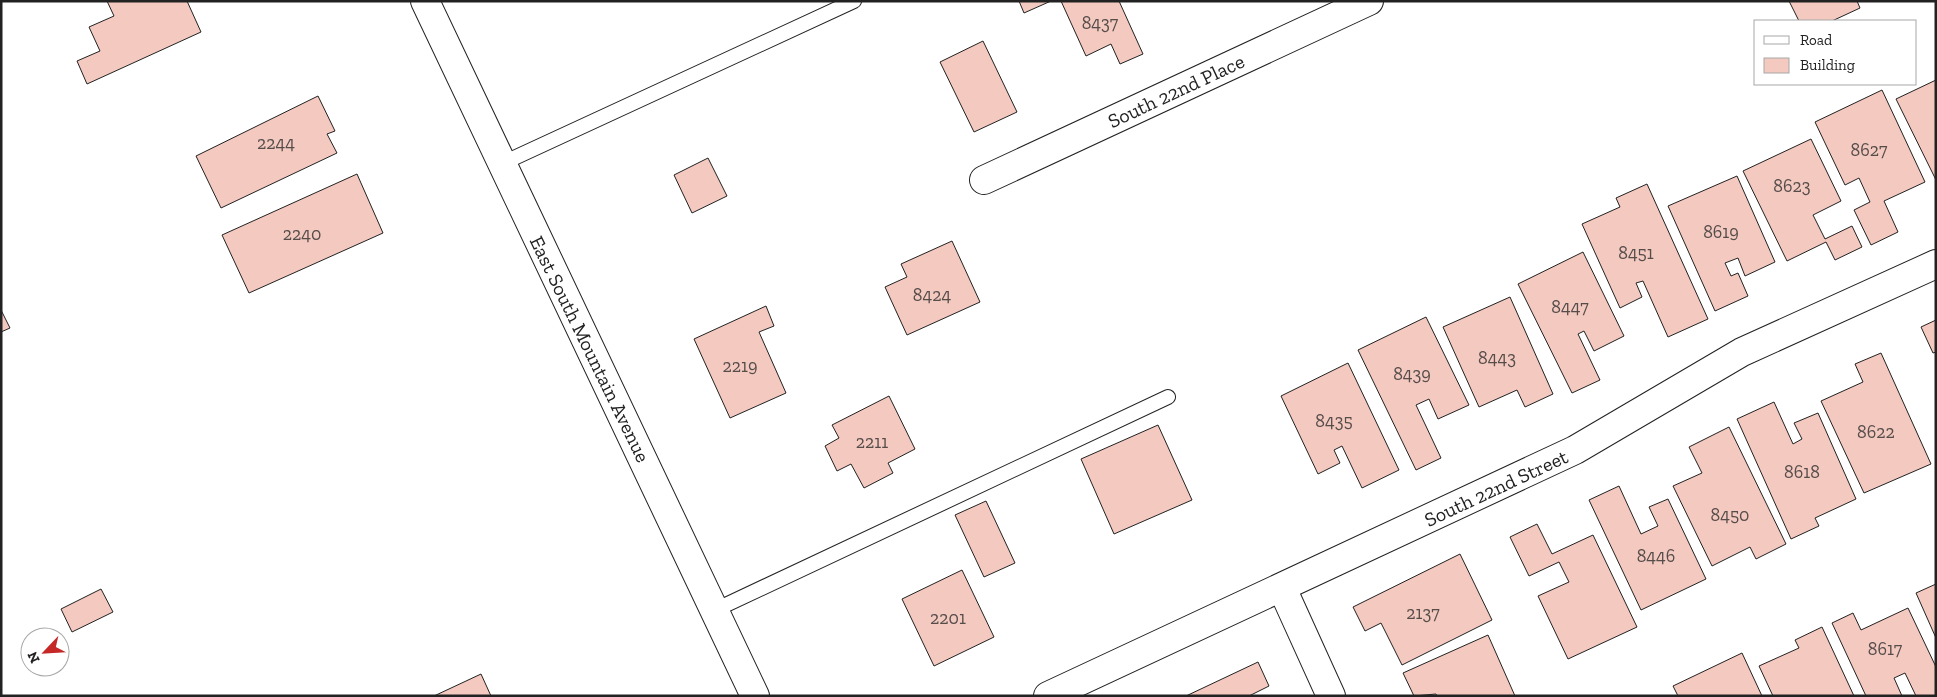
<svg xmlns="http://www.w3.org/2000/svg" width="1937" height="697" font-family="'Zilla Slab',serif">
  <rect width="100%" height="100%" fill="#fff"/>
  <g fill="#f3c9c0" stroke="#222">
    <polygon points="107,1 187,1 201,32 87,84 77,61 100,51 89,27 114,16"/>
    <polygon points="1019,1 1051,1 1024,13"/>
    <polygon points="1061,1 1119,1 1143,54 1120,64 1111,44 1086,56"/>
    <polygon points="1789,1 1857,1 1860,8 1832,21 1799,21"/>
    <polygon points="983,41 1017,112 974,132 940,62"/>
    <polygon points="1936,80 1936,180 1896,99"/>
    <polygon points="1882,90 1925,182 1884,201 1898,232 1871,245 1854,210 1870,202 1859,178 1845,185 1815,122"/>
    <polygon points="318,96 335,131 327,134 337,153 221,208 196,156"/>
    <polygon points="1811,139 1841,201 1813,215 1825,239 1852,226 1862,247 1835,260 1826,242 1787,261 1743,171"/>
    <polygon points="708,158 727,196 692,213 674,175"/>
    <polygon points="357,174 383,233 249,293 222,235"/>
    <polygon points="1737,176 1775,262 1745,276 1738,258 1725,263 1731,276 1738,273 1748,296 1715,311 1668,206"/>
    <polygon points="1647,184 1708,319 1668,337 1643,281 1636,283 1642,297 1620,308 1582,224 1620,207 1616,198"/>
    <polygon points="952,241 980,302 907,335 885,287 907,277 901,264"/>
    <polygon points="1583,252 1624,336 1594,351 1584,331 1578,334 1600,380 1572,393 1518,284"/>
    <polygon points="1510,297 1553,394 1525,407 1517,390 1479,407 1443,327"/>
    <polygon points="766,306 774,326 759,332 786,393 730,418 694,339"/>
    <polygon points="1,310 10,328 1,332"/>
    <polygon points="1426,317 1469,405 1438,419 1429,399 1416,405 1441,458 1416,470 1358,350"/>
    <polygon points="1936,320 1936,352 1933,353 1921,327"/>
    <polygon points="1881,353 1931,464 1864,493 1821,401 1863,382 1855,364"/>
    <polygon points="1348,363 1399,470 1362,488 1342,446 1334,450 1340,463 1318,474 1281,396"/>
    <polygon points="889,396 915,449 888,463 893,473 864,488 851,464 837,471 825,446 839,438 832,425"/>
    <polygon points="1774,402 1793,444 1802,439 1794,423 1818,413 1856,499 1815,518 1819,526 1791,539 1737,419"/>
    <polygon points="1158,425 1192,500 1114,534 1081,459"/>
    <polygon points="1729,427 1786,544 1756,559 1750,547 1712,566 1673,486 1702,473 1689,447"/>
    <polygon points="1619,486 1641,534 1658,526 1649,507 1668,499 1706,579 1641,610 1589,500"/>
    <polygon points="986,501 1015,563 984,577 955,515"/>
    <polygon points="1537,524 1552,554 1593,535 1637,627 1568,659 1538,596 1569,582 1559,562 1529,576 1510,537"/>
    <polygon points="1460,554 1492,620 1402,665 1381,623 1365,631 1353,607"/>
    <polygon points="962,570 994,637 934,666 902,599"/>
    <polygon points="1936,584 1936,638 1916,593"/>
    <polygon points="101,589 113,612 72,632 61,609"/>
    <polygon points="1908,608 1936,667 1936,696 1916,696 1905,673 1894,678 1902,696 1866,696 1832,623 1853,613 1861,630"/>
    <polygon points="1822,627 1854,696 1773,696 1759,666 1799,648 1795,640"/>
    <polygon points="1488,635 1515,696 1437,696 1436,694 1414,696 1403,673"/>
    <polygon points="1742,653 1762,696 1678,696 1673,686"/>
    <polygon points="1258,662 1269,686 1249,696 1186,696"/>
    <polygon points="481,674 491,696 434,696"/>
  </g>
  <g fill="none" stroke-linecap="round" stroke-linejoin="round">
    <g stroke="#222" stroke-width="16">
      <g id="service">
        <polyline points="501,164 854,1"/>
        <polyline points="715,610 1168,397"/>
      </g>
    </g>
    <g stroke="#222" stroke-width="30">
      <g id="minor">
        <polyline points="425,1 755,696"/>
        <polyline points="984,180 1369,1"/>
        <polyline points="1282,588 1331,696"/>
        <polyline points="1048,696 1575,450 1742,352 1936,264"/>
      </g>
    </g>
    <use href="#service" stroke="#fff" stroke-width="14"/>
    <use href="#minor" stroke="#fff" stroke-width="28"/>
  </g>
  <g text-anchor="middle" stroke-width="4" stroke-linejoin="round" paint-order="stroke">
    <g font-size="18" fill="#564c4a">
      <text x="1100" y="29">8437</text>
      <text x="276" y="149">2244</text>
      <text x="1869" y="156">8627</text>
      <text x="1792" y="192">8623</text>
      <text x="1721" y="238">8619</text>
      <text x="302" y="240">2240</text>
      <text x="1636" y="259">8451</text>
      <text x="932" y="301">8424</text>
      <text x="1570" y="313">8447</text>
      <text x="1497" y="364">8443</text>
      <text x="740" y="372">2219</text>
      <text x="1412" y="380">8439</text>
      <text x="1334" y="427">8435</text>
      <text x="1876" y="438">8622</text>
      <text x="872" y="448">2211</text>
      <text x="1802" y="478">8618</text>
      <text x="1730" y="521">8450</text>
      <text x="1656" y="562">8446</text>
      <text x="1423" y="619">2137</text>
      <text x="948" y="624">2201</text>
      <text x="1885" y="655">8617</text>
    </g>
    <g font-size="20" fill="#222" stroke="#fff">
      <text transform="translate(1176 91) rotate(-25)" y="7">South 22nd Place</text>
      <text transform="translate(590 349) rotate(64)" y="7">East South Mountain Avenue</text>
      <text transform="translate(1496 488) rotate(-25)" y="7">South 22nd Street</text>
    </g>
  </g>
  <rect width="1937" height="697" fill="none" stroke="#222222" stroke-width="5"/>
  <rect x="1754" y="20" width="162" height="65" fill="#ffffff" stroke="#a7a7a7"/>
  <rect x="1764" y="36" width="25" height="8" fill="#ffffff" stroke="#a7a7a7"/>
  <text x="1800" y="45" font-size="15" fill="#222222">Road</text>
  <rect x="1764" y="58" width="25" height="15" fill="#f3c9c0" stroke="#a7a7a7"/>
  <text x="1800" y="70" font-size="15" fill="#222222">Building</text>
  <g transform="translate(45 652) rotate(245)"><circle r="24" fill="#ffffff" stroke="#a7a7a7"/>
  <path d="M0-4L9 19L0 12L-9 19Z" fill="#c62828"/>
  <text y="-8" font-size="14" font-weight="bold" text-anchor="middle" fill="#222222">N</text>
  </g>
</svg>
